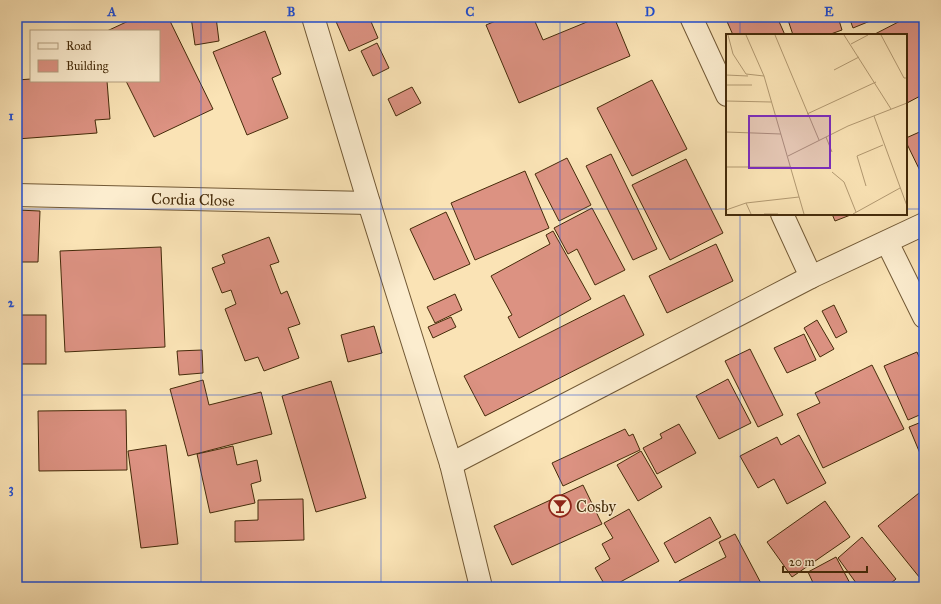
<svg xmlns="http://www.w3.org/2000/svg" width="941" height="604" font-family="'IM FELL Great Primer',serif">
  <rect width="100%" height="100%" fill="#fae3b5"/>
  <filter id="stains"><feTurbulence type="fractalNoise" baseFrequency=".005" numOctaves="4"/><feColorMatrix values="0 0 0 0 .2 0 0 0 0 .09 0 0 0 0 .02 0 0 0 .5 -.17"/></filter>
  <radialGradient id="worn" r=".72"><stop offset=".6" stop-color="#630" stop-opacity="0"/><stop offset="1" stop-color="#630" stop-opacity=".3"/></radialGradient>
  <g fill="#dc9282" stroke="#452b0a">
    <polygon points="137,17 168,17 213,109 154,137 126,81 159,81 159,31 107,31"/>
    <polygon points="191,17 216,17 219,41 195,45"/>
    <polygon points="334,17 369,17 378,38 349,51"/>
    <polygon points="505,17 533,17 543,40 599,17 614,17 630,56 519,103 486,25"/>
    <polygon points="725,17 777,17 785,35 733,35"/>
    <polygon points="787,17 838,17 842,30 828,35 793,35"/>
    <polygon points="849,17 880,17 853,28"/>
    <polygon points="908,17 916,17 924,32 924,94 907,103 906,101 906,35 873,35"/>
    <polygon points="265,31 281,74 272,78 288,118 247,135 213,52"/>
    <polygon points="377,43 389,68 373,76 361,51"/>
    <polygon points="31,79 31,81 107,81 110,119 95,120 97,133 17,139 17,80"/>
    <polygon points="652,80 687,149 632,176 597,108"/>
    <polygon points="412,87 421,103 396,116 388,99"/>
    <polygon points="924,130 924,179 906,142 906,138"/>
    <polygon points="611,154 657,249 633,260 586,166"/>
    <polygon points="567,158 591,205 559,221 535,174"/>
    <polygon points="686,159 723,233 670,260 632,185"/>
    <polygon points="525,171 549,228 475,260 451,203"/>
    <polygon points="592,208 625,270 595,285 577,249 568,254 554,228"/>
    <polygon points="17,210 40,211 38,262 17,262"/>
    <polygon points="446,212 470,264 434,280 410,229"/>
    <polygon points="832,214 853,214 835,221"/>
    <polygon points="553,231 591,299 519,338 508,317 512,315 491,276 550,244 546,235"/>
    <polygon points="269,237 279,262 270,265 281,294 287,291 300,324 288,328 299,358 264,371 258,357 245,361 225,309 236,304 231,290 222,293 212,268 225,263 222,255"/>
    <polygon points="716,244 733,281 667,313 649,276"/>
    <polygon points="161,247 165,347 65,352 60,251"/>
    <polygon points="455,294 462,310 435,323 427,307"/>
    <polygon points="624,295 644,335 485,416 464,376"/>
    <polygon points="834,305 847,332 836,338 822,311"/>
    <rect x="17" y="315" width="29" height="49"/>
    <polygon points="451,317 456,327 433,338 428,327"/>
    <polygon points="817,320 834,349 820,357 804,328"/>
    <polygon points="374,326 382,353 348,362 341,335"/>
    <polygon points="804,334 816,360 787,373 774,348"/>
    <polygon points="750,349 783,415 758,427 725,361"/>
    <polygon points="202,350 203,373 179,375 177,351"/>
    <polygon points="917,352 924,368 924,413 908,420 884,366"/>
    <polygon points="872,365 904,429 823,468 797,414 820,403 815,393"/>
    <polygon points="728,379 751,423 719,439 696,396"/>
    <polygon points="203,380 209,405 261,392 272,434 188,456 170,389"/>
    <polygon points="331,381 366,498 316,512 282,396"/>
    <polygon points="126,410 127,470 39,471 38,411"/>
    <polygon points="924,421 924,463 909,427"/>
    <polygon points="679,424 696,453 657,474 643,448 662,438 660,434"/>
    <polygon points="625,429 629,436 633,434 640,450 563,486 552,463"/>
    <polygon points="799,435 826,483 787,504 774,479 758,488 740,456 777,437 781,445"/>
    <polygon points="166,445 178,544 141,548 128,451"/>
    <polygon points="233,446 237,465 257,460 261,481 251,484 255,503 210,513 197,454"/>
    <polygon points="641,451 662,487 638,501 617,465"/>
    <polygon points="583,485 602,524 512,565 494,526"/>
    <polygon points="924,489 924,583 878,526"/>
    <polygon points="303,499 304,540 235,542 235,521 258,520 258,500"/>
    <polygon points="825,501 850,537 792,577 767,542"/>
    <polygon points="629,509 659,561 611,587 606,587 595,568 610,559 602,544 613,538 604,523"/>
    <polygon points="710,517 721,537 675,563 664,543"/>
    <polygon points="735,534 763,587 682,587 679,581 726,557 719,542"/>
    <polygon points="862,537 896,579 886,587 859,587 838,558"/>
    <polygon points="836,557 852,587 815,587 808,572"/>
    <polygon points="664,584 665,587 656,587"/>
  </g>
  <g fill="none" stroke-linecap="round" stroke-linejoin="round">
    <g stroke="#725935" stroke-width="24">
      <g id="minor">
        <polyline points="313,17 369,203 451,464 481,587"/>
        <polyline points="691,17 727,95"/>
        <path id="s1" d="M17,195L369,203"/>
        <polyline points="782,214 811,277"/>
        <polyline points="887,242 924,317"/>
        <polyline points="451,464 811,277 924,224"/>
      </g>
    </g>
    <use href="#minor" stroke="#fcedcf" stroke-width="22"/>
  </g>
  <path fill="none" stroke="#1d4ed8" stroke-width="1" stroke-opacity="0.55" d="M201,17V587M381,17V587M560,17V587M740,17V35M17,209H727M906,209H924M740,214V587M17,395H924"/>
  <defs>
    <g id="bar-ring" transform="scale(1.15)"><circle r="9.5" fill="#fcedcf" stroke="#8f2418" stroke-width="1.5"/><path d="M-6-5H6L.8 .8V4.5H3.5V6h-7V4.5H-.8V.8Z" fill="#8f2418"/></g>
  </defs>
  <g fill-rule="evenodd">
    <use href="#bar-ring" x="560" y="506"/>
  </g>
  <g text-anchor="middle" stroke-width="3" stroke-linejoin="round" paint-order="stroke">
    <g font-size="16" fill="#452b0a" stroke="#fcedcf">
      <text dy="6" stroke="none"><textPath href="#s1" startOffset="176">Cordia Close</textPath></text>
    </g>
    <g font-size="16" fill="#452b0a" stroke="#fcedcf" text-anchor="start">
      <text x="576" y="512">Cosby</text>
    </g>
  </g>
  <g transform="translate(726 34)">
    <rect width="181" height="181" fill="#fae3b5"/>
    <path fill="none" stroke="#b29971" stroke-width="1" d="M2,1L7,20M20,1L38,42M49,1L93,106M118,1L165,75M155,1L178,44H181M125,10L142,1M7,20L20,40L38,42L78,180M108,36L133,23M0,41L22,42M0,51H26M0,67L45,68M81,80L150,48M148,82L181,172M0,98L55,100M100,103L106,118M62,122L122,92L181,69M0,133H65M106,138L118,148L130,178M140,152L131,122L157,111M0,176L20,169M25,180L20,169L73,163M38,180H52M127,180L174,154"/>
    <path fill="#7b2cbf" fill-opacity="0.15" stroke="#7b2cbf" stroke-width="2" d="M23,82H104V134H23Z"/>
    <rect width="181" height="181" fill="none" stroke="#452b0a" stroke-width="2"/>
  </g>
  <rect width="941" height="604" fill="none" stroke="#fae3b5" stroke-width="44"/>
  <rect x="30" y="30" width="130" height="52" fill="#fcedcf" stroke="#b39f80"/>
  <rect x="38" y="43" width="20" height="6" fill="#fcedcf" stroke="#b39f80"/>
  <text x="66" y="50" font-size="12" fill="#452b0a">Road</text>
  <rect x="38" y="60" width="20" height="12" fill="#dc9282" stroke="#b39f80"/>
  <text x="66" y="70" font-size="12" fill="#452b0a">Building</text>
  <path d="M783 566v6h84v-6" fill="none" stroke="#452b0a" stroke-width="2"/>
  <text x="789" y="566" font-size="12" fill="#452b0a" stroke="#fcedcf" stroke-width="3" paint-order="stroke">20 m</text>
  <rect x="22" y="22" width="897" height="560" fill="none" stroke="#1d4ed8" stroke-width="1.5"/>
  <g font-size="13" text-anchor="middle" font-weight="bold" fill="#1d4ed8">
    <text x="112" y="16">A</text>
    <text x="291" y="16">B</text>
    <text x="470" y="16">C</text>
    <text x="650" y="16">D</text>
    <text x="829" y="16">E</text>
    <text x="11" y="120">1</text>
    <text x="11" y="307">2</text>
    <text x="11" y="493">3</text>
  </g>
  <rect width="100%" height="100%" filter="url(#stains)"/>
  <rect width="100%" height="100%" fill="url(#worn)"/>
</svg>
